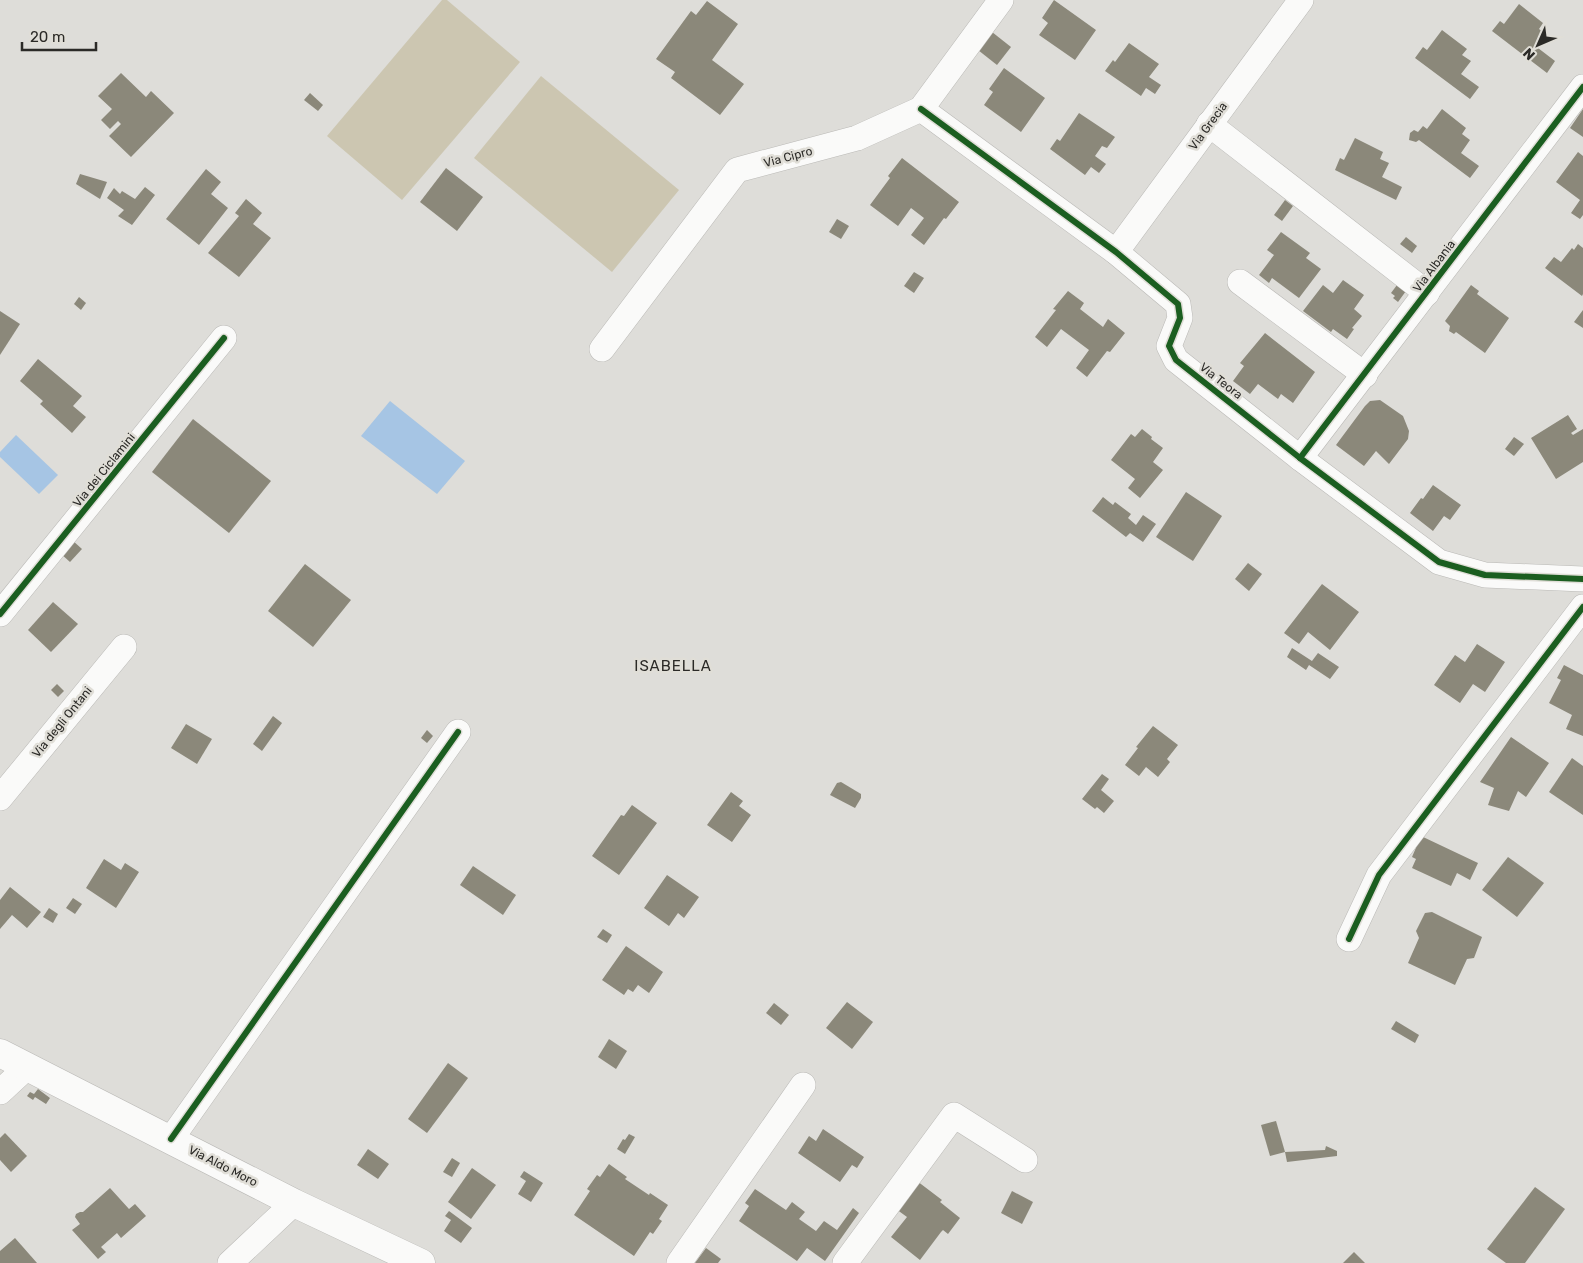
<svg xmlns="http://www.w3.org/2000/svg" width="1583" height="1263" font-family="Rubik,sans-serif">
  <rect width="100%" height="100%" fill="#deddd9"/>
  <g fill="#ccc6b1">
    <polygon points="442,0 447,0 520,62 402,200 327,136"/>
    <polygon points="541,76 679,190 612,272 474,158"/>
  </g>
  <g fill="#a6c5e4">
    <polygon points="390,401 465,461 437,494 361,436"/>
    <polygon points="16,435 58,475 39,494 0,457 0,452"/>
  </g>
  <g fill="#8b887a">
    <polygon points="1054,0 1096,30 1075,60 1039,35 1048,23 1042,18"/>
    <polygon points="707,1 738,24 712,60 744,84 720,115 671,78 675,72 656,59 691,11 696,15"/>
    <polygon points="1519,4 1543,23 1539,29 1547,35 1538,48 1555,61 1547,73 1492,31 1500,21 1504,24"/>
    <polygon points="1442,30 1467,49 1462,55 1471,61 1461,74 1479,87 1470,99 1415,58 1423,47 1427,50"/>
    <polygon points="992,32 1011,47 997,65 978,50"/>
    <polygon points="1129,43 1159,64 1149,77 1161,85 1155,94 1146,88 1141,96 1105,71 1113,60 1115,62"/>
    <polygon points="1004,68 1045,98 1021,132 984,105 993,92 989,89"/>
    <polygon points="121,73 146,97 151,91 174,113 131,157 109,136 121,124 118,121 110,129 101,120 112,109 98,96"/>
    <polygon points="310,93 323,105 318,111 304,100"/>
    <polygon points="1442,109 1466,128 1462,134 1470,140 1461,153 1479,166 1470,178 1419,140 1416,142 1409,140 1410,133 1414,130 1418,132 1423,126 1427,129"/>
    <polygon points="1583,109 1583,137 1570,128"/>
    <polygon points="1079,113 1115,137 1107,148 1102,146 1095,156 1106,164 1099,173 1091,167 1085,175 1050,149 1057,139 1060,141"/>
    <polygon points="1355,138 1383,152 1380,159 1389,163 1382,177 1402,187 1396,200 1335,170 1340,158 1344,160"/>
    <polygon points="1578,152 1583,156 1583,215 1580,219 1571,213 1580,200 1556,182"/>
    <polygon points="902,158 959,202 946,219 944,218 924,245 911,235 924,218 911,208 898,226 870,205 890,178 888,176"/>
    <polygon points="446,168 483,197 457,231 420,202"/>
    <polygon points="206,169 221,182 211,194 228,208 199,245 166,219"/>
    <polygon points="80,174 107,182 100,199 76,184"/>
    <polygon points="145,187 155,195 132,225 118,216 124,210 107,198 114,188 120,194 122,191 135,199"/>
    <polygon points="246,199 262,213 253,224 271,238 239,277 208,253 239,216 235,213"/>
    <polygon points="1285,200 1293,206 1282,221 1274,215"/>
    <polygon points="837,219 849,226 841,239 829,232"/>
    <polygon points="1281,232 1310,253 1306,258 1321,269 1299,298 1272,278 1269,283 1259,275 1274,255 1267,250"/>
    <polygon points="1406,237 1417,246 1412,253 1400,244"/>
    <polygon points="1578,244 1583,248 1583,294 1582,296 1545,268 1554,257 1561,262 1572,248 1574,250"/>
    <polygon points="914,272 924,278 914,293 904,286"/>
    <polygon points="1343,280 1364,295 1354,309 1362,316 1352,328 1354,329 1347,339 1333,329 1331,332 1303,311 1323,285 1333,293"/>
    <polygon points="1397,285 1406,291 1398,302 1393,298 1395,296 1391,293"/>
    <polygon points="1471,285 1479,291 1477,294 1509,318 1485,353 1456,332 1454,334 1449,331 1450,326 1445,321"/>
    <polygon points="1068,291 1084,303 1080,309 1103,327 1108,319 1125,333 1110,352 1107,351 1087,377 1076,368 1089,350 1061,329 1047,347 1035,337 1056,310 1053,309"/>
    <polygon points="79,297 86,303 81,310 74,304"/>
    <polygon points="1583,310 1583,328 1574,322"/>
    <polygon points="0,311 20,324 0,355"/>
    <polygon points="1265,333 1315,372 1293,403 1281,394 1278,399 1258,384 1250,394 1233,381 1244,366 1240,363"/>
    <polygon points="38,359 82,396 73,406 86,417 72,433 40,404 43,401 20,381"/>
    <polygon points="1380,400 1403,416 1409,431 1408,439 1389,464 1376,451 1364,466 1336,445 1365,406 1370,401"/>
    <polygon points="1568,415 1577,429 1571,433 1573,435 1583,429 1583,462 1556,479 1531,438"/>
    <polygon points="193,419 271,481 229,533 152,472"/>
    <polygon points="1142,429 1152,437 1151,439 1163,448 1153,462 1163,470 1140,498 1128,488 1135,479 1111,460 1131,434 1135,437"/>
    <polygon points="1514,437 1524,444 1514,456 1505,449"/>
    <polygon points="1433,485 1461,505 1450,520 1444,516 1433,531 1410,513 1421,498 1423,499"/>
    <polygon points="1186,492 1222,516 1193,561 1156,537"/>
    <polygon points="1103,497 1113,505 1115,502 1131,514 1128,518 1136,525 1143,515 1156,524 1143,542 1130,533 1126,537 1092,511"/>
    <polygon points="72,540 82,549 70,562 60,553"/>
    <polygon points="1248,563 1262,574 1249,591 1235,579"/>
    <polygon points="305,564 351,600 313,647 268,611"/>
    <polygon points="1322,584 1359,612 1330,650 1308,632 1299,644 1284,633"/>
    <polygon points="53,602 78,624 51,652 28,630"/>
    <polygon points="1477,644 1505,662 1485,692 1473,684 1460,703 1434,685 1455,655 1465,662"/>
    <polygon points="1292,648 1312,661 1318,653 1339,667 1330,679 1309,665 1306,670 1287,657"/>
    <polygon points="1564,665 1583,675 1583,736 1566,729 1572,715 1549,703 1561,680 1557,678"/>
    <polygon points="57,684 64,691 58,697 51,690"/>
    <polygon points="273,716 282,723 262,751 253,744"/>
    <polygon points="186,724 212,739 197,764 171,748"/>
    <polygon points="1153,726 1178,745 1167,759 1170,762 1158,777 1146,767 1139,776 1125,765 1138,748 1136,747"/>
    <polygon points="427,730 433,736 427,743 421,738"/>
    <polygon points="1511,737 1549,763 1526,797 1518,791 1509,811 1488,805 1494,788 1480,782"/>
    <polygon points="1572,758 1583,766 1583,815 1549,792"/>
    <polygon points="1102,774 1109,779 1101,790 1114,801 1104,813 1097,807 1095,809 1082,799"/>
    <polygon points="841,782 861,794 861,798 855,808 830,795 837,783"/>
    <polygon points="731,792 743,801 739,806 751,815 732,842 707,825"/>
    <polygon points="632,805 657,823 619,875 592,856 621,815 624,816"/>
    <polygon points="1421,836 1478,863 1470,880 1457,873 1451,886 1412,868 1416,859 1412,857"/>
    <polygon points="1508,857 1544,883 1517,917 1482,890"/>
    <polygon points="104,859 121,870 125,863 139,872 116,908 86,888"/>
    <polygon points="473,866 516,895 503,915 460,885"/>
    <polygon points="667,875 699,897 684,918 678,913 669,926 644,908"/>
    <polygon points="10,887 41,912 27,928 12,915 0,929 0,900"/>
    <polygon points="73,898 82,904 75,914 66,908"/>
    <polygon points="49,908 58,914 53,923 43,917"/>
    <polygon points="1432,912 1482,937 1474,958 1467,959 1455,985 1408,963 1419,938 1416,931 1425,913"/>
    <polygon points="603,929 612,935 607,943 597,937"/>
    <polygon points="626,946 663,972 649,993 638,985 633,992 628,989 624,995 602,980"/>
    <polygon points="847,1002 873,1022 852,1049 826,1028"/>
    <polygon points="774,1003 789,1015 781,1025 766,1013"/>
    <polygon points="1396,1021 1419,1035 1415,1043 1391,1029"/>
    <polygon points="609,1039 627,1051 616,1069 598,1057"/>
    <polygon points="448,1063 468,1078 427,1133 408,1119"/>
    <polygon points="38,1089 50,1098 46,1104 35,1097 33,1100 27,1096 30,1092 34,1094"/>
    <polygon points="1276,1121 1285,1152 1270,1156 1261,1125"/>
    <polygon points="823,1129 864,1157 857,1168 852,1165 840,1182 798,1153 809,1136 816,1141"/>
    <polygon points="5,1133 27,1156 11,1172 0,1160 0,1138"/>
    <polygon points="629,1134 635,1137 625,1154 617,1149 623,1139 625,1140"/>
    <polygon points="1326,1146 1337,1151 1337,1156 1287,1162 1285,1152 1325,1150"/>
    <polygon points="368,1149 389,1164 378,1179 357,1165"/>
    <polygon points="452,1158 460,1163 452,1177 443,1172"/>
    <polygon points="609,1164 627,1177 625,1179 649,1195 650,1193 668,1205 659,1219 662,1221 653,1234 650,1232 634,1256 574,1215 590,1191 587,1189 597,1175 600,1177"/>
    <polygon points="472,1168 496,1185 471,1219 448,1202"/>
    <polygon points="524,1171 543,1183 531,1202 518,1194 526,1181 520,1177"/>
    <polygon points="917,1181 942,1200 940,1202 960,1218 948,1234 943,1230 941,1232 920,1260 891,1237 907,1217 896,1209"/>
    <polygon points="1535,1187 1565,1209 1525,1263 1506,1263 1487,1249"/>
    <polygon points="110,1188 129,1209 135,1204 146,1216 121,1238 117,1233 101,1247 106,1252 98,1259 72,1230 80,1224 75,1217 76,1214 80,1212 83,1212"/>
    <polygon points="755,1189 786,1210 792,1202 805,1212 799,1219 816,1231 824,1221 837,1230 853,1208 859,1213 825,1261 807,1248 797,1261 739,1221 749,1206 745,1203"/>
    <polygon points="1012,1191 1033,1202 1022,1224 1001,1213"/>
    <polygon points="449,1211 472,1228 461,1243 444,1231 451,1220 445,1216"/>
    <polygon points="15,1238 37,1263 0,1263 0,1251"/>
    <polygon points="706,1248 721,1259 718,1263 695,1263"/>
    <polygon points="1354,1252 1365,1263 1343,1263"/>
  </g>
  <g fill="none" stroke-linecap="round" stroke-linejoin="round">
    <g stroke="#bab9b6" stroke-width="26">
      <g id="minor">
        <polyline points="921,109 1116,252 1178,304 1180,318 1169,346 1176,360 1300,458 1439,562 1485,575 1583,579"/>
        <polyline points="1209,124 1427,293"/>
        <polyline points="1116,252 1301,0"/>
        <polyline points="1240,282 1365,375"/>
        <polyline points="602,349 737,170 857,138 921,109 1001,0"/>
        <polyline points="1300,458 1583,87"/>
        <polyline points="0,614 224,338"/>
        <polyline points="0,798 124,647"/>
        <polyline points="1349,939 1379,875 1583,607"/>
        <polyline points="0,1092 27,1067"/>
        <polyline points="171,1139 458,732"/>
        <polyline points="230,1263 294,1203"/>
        <polyline points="679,1263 803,1085"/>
        <polyline points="845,1263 954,1115 1025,1160"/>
      </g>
    </g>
    <g stroke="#bab9b6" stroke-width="29">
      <polyline id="tertiary" points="0,1053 294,1203 421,1263"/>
    </g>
    <use href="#minor" stroke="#fafaf9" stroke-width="25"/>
    <use href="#tertiary" stroke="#fafaf9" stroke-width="28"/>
    <g stroke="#e0ded7" stroke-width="9">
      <g id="cycleway">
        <polyline points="921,109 1116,252 1178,304 1180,318 1169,346 1176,360 1300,458 1439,562 1485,575 1583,579"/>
        <polyline points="1300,458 1583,87"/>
        <polyline points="0,614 224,338"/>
        <polyline points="1349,939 1379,875 1583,607"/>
        <polyline points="171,1139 458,732"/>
      </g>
    </g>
    <use href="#cycleway" stroke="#1b5e20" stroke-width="6"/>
  </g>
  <g text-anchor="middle" stroke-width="5" stroke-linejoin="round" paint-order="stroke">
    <g font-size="12" fill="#2b2a27" stroke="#e0ded7">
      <text transform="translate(1208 126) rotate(-54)" y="4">Via Grecia</text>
      <text transform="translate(788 157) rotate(-15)" y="4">Via Cipro</text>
      <text transform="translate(1434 266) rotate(-53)" y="4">Via Albania</text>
      <text transform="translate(1221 381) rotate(38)" y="4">Via Teora</text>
      <text transform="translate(104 470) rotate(-51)" y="4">Via dei Ciclamini</text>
      <text transform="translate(62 722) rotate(-51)" y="4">Via degli Ontani</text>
      <text transform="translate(223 1166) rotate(27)" y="4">Via Aldo Moro</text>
    </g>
    <g font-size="15" letter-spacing="1" fill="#2b2a27" stroke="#e0ded7">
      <text x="673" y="671">ISABELLA</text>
    </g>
  </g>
  <g transform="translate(1538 45) rotate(225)" stroke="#e0ded7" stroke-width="4" paint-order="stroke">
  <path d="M0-4L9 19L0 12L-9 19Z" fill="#2b2a27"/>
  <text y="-8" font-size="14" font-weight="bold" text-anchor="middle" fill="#2b2a27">N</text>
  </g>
  <path d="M22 42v8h74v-8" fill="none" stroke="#2b2a27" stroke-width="2.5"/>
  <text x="30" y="42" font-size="15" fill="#2b2a27" stroke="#e0ded7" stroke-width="4" paint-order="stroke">20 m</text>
</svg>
